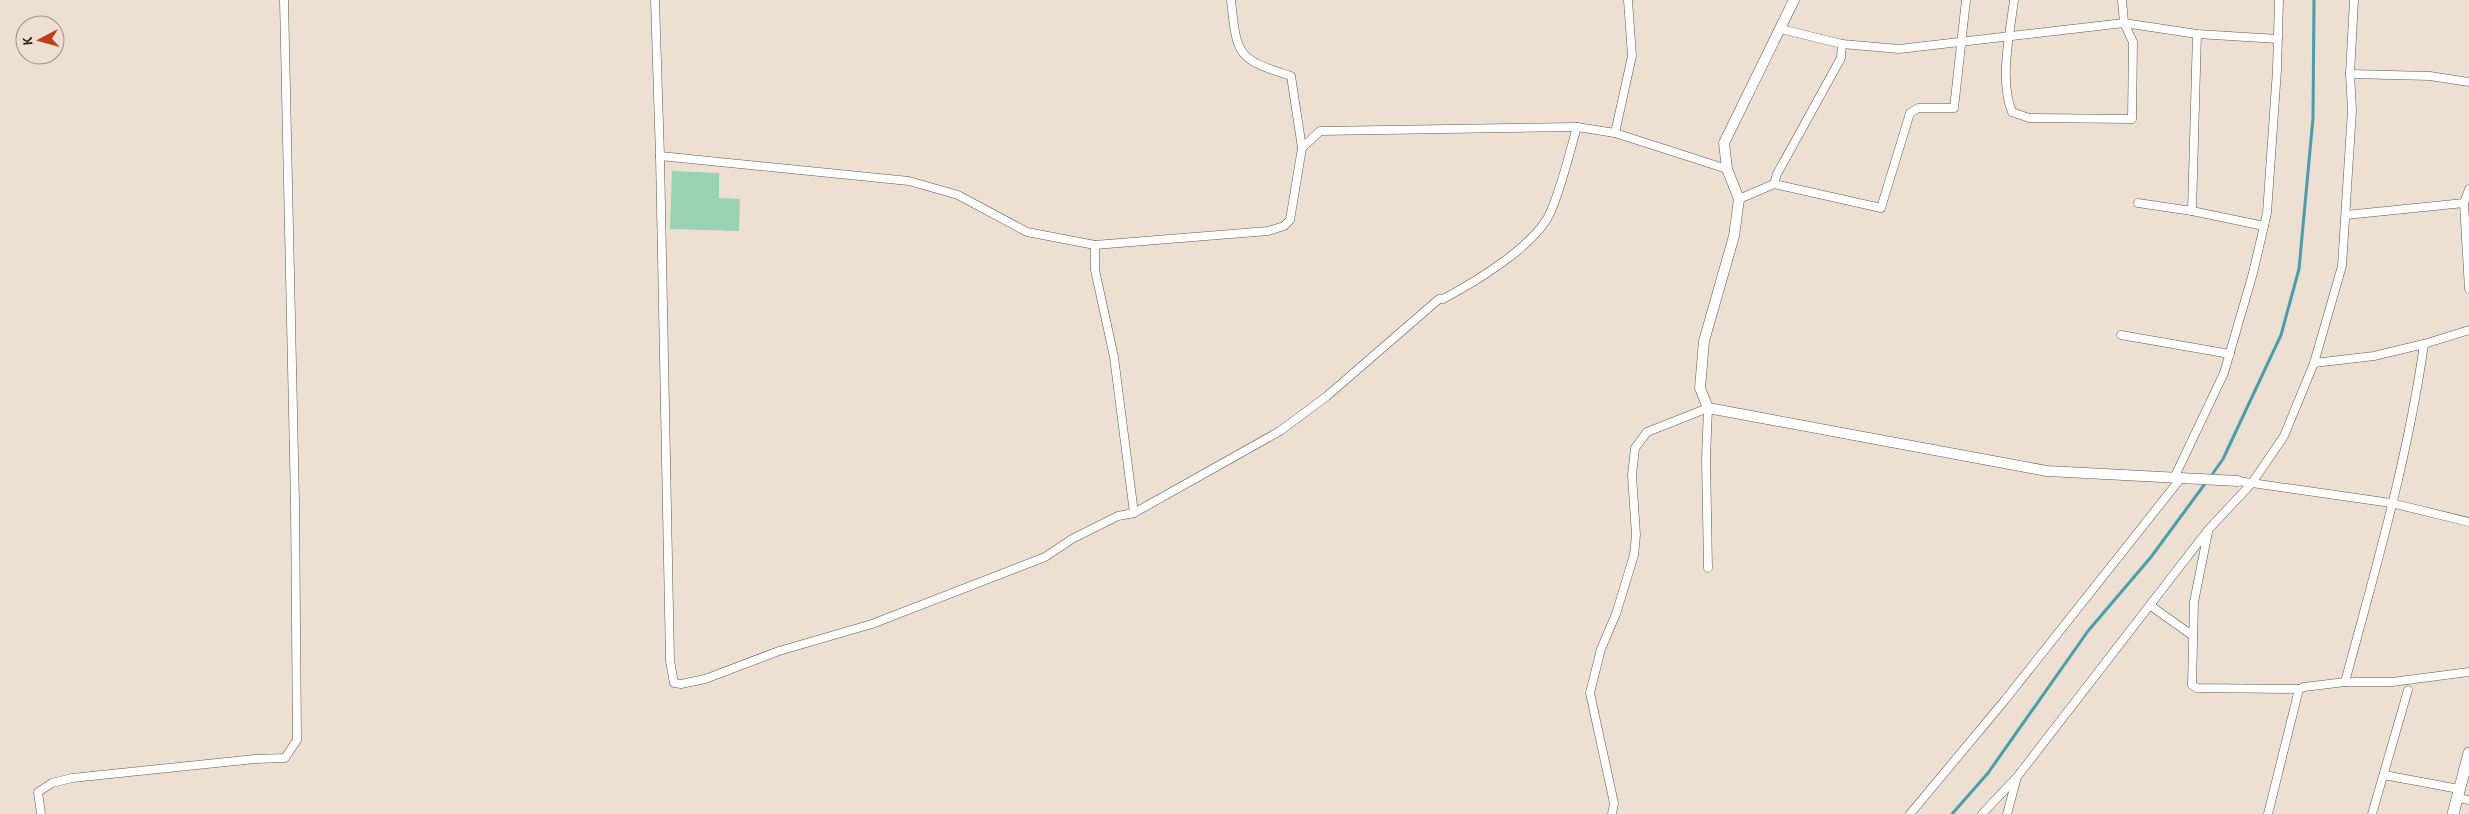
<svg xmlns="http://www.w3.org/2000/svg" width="2469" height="814" font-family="'Alegreya Sans',sans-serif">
  <rect width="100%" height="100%" fill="#eddfd1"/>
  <polygon fill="#9ad3b3" points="672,171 719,173 719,198 740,199 739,231 670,229"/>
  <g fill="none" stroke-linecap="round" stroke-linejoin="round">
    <g stroke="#489fab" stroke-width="3">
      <polyline points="2211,476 2223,459 2281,335 2299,269 2313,118 2314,0"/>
      <polyline points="1952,814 1988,773 2088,631 2151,557 2207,481"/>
    </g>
    <g stroke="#63574b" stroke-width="9">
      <g id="minor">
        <path d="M655,0L660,156L670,661L674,683L681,684L705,679L779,651L872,624L1045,557L1072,539L1118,516L1134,513L1280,431L1327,396L1439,299H1443C1475,282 1537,245 1551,211C1562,185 1569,155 1577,127"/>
        <path d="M2014,0C2010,33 1999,80 2012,112L2029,118L2132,119L2133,42L2124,23L2122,0"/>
        <polyline points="1781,29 1842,44 1899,49 2124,23 2197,34 2278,39"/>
        <polyline points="2350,74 2430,76 2469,82"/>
        <polyline points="1615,133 1632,56 1628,0"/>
        <polyline points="1302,148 1320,131 1577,127 1615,133 1727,169"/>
        <path d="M660,156L909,181L958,195L1027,232L1095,245L1268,231L1284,226L1290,220L1302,148L1291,76C1236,59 1237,55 1231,0"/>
        <polyline points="1774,184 1777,174 1841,58 1842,44"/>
        <polyline points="2469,189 2464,203 2469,289"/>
        <polyline points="1739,199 1774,184 1881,208 1910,113 1918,108 1954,108 1966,0"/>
        <polyline points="2138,203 2192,211 2264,226"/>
        <polyline points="2192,211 2197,34"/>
        <polyline points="2346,215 2464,203"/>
        <polyline points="1095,245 1095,270 1114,357 1134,513"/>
        <polyline points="2121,335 2230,354"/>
        <polyline points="2314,363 2374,356 2424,344 2469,330"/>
        <polyline points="2174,478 2224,373 2253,273 2267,213 2277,70 2279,0"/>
        <polyline points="2238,481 2391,503 2469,522"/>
        <polyline points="2208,532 2194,602 2192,685 2197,688 2299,689 2268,814"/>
        <polyline points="2151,606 2193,636"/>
        <path d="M2345,682C2375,571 2408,458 2424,344"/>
        <polyline points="2299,689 2304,687 2345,682 2392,682 2469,672"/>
        <polyline points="2384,775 2459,789"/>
        <polyline points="2457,798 2469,800"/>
        <polyline points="41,814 38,792 52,783 72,778 255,759 285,758 297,740 295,503 284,0"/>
        <polyline points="1612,814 1614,803 1590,693 1601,649 1616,614 1634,555 1636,535 1632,475 1635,448 1647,432 1708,408 1706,458 1708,568"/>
        <polyline points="1910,814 2005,700 2181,478"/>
        <polyline points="1982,814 2016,778"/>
        <polyline points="2007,814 2017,777 2208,530 2252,483 2284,436 2314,363 2342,266 2352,110 2350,74 2354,0"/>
        <polyline points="2372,814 2408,690"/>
      </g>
    </g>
    <g stroke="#63574b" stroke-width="11">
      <polyline id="tertiary" points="1794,0 1724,143 1727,169 1739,199 1734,236 1704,341 1700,388 1708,408 2047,471 2238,481"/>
    </g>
    <g stroke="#63574b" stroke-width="12">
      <polyline id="secondary" points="2453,814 2469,753"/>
    </g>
    <use href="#minor" stroke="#fff" stroke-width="8"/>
    <use href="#tertiary" stroke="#fff" stroke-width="10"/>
    <use href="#secondary" stroke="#fff" stroke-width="11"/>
  </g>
  <g transform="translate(40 40) rotate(264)"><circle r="24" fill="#eddfd1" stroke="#9b9186"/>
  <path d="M0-4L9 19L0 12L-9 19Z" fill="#c43b15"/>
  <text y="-8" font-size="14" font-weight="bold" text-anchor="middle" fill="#201b16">K</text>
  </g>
</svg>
